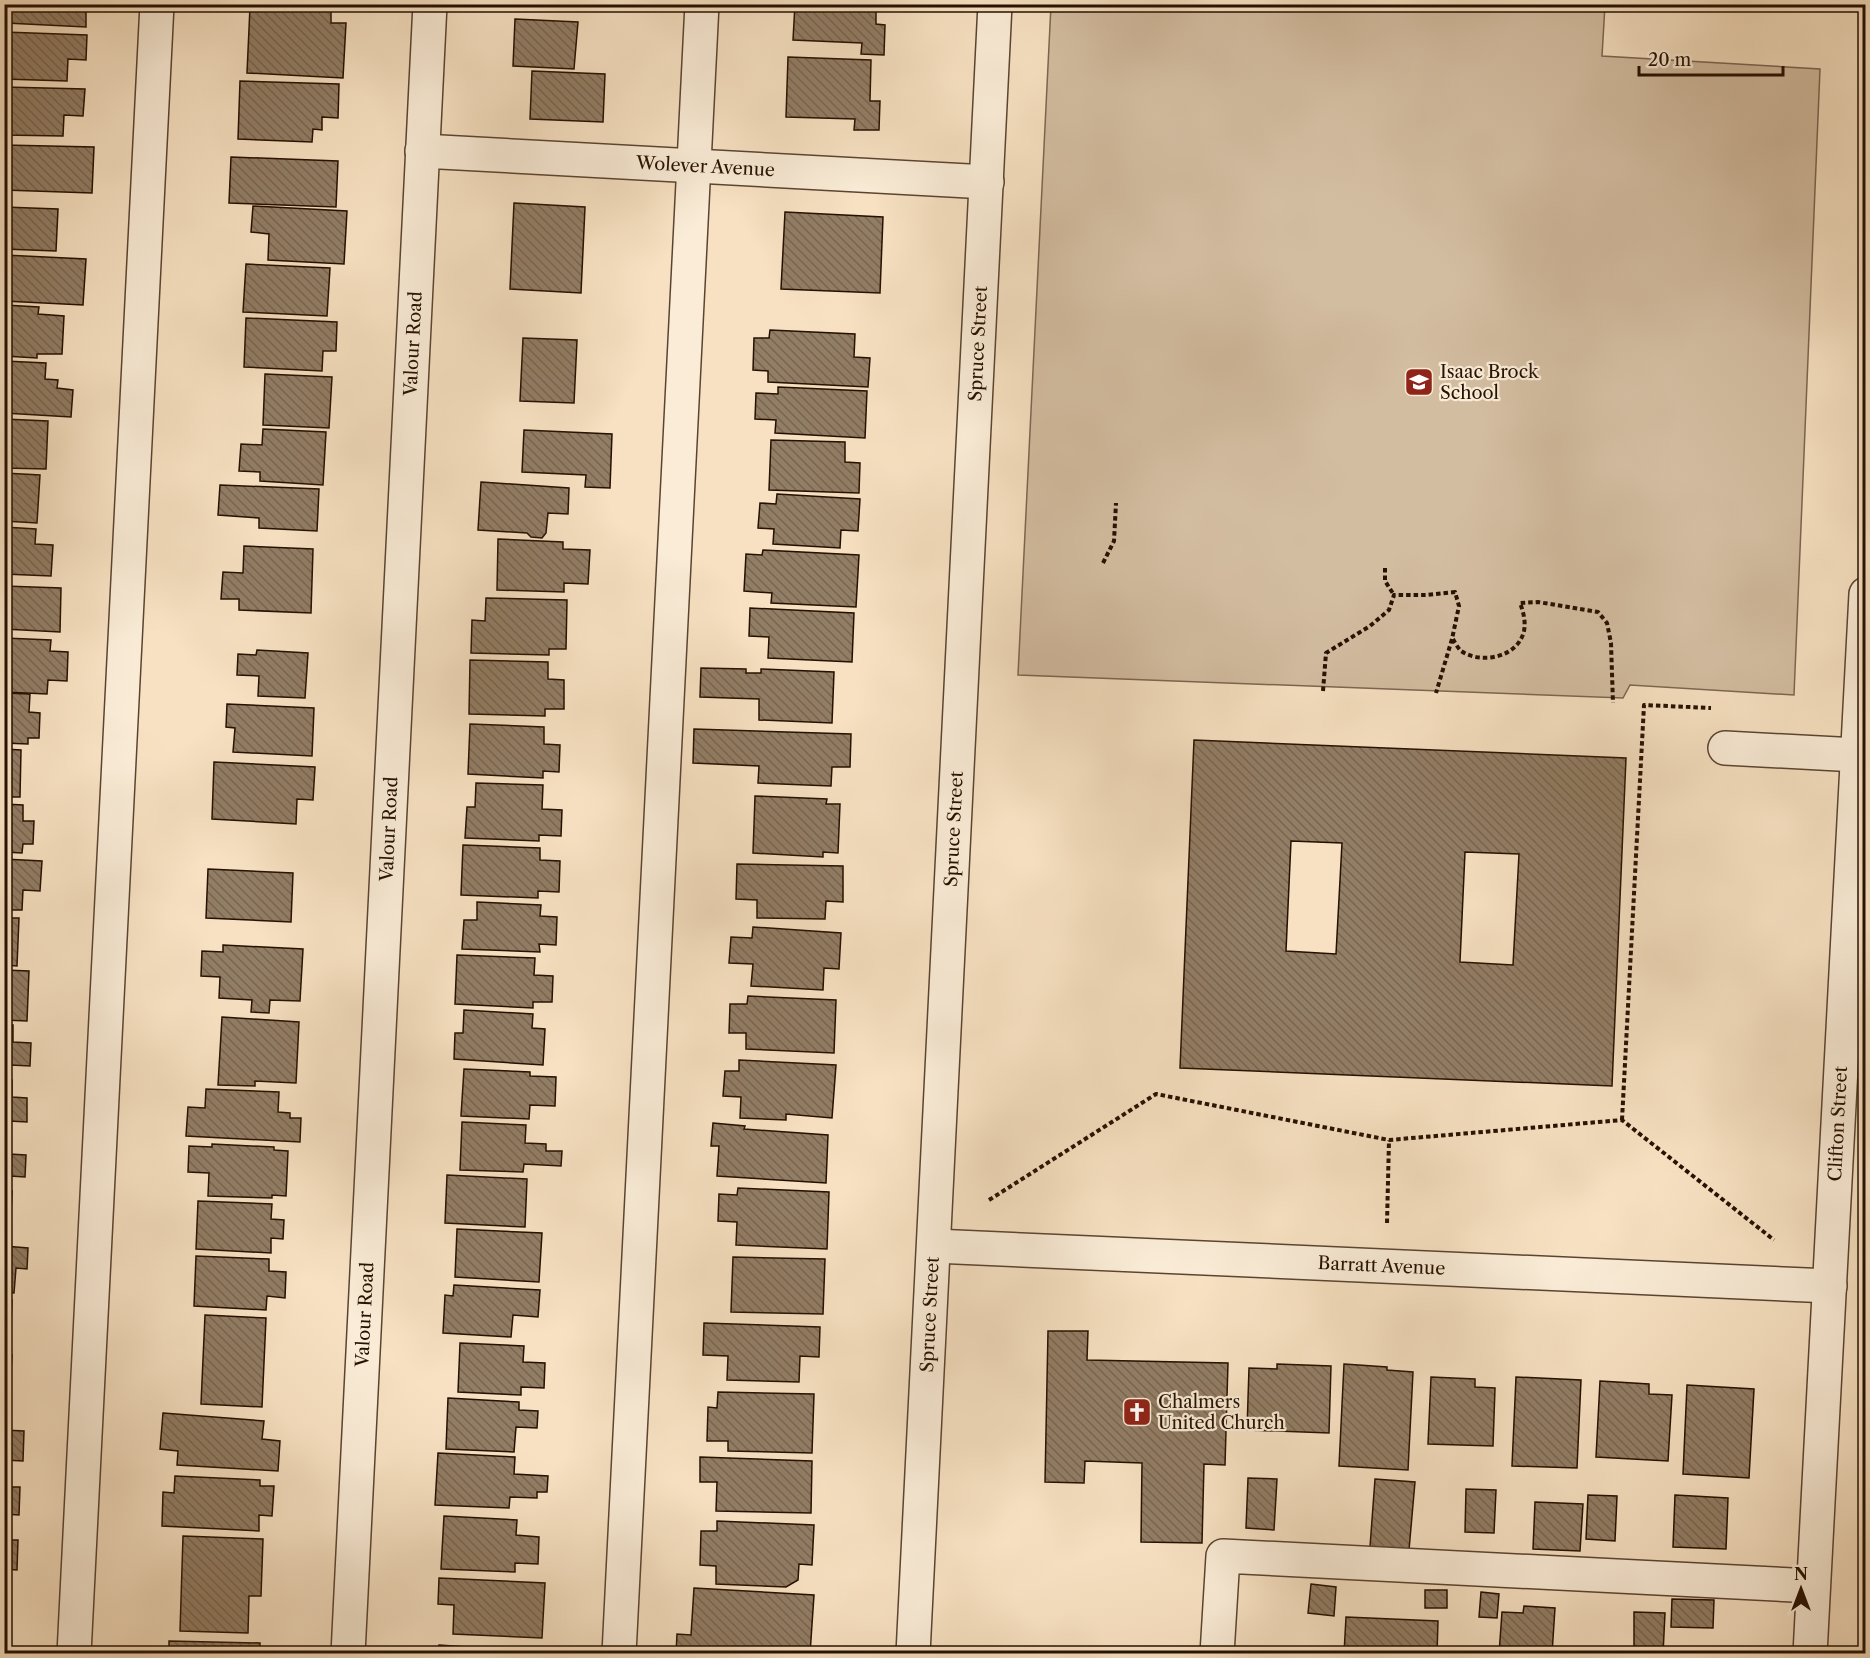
<svg xmlns="http://www.w3.org/2000/svg" width="1870" height="1658" font-family="'Libre Caslon Text',serif">
  <defs>
    <pattern id="building-back-hatch" width="6" height="6" patternUnits="userSpaceOnUse" patternTransform="scale(1.5)"><rect width="6" height="6" fill="#927d65"/><path d="M-1 5l2 2M0 0l6 6M5-1l2 2" fill="none" stroke="#776551"/></pattern>
  </defs>
  <rect width="100%" height="100%" fill="#f7e1c2"/>
  <filter id="stains"><feTurbulence type="fractalNoise" baseFrequency=".00333" numOctaves="4"/><feColorMatrix values="0 0 0 0 .2 0 0 0 0 .09 0 0 0 0 .02 0 0 0 .5 -.17"/></filter>
  <radialGradient id="worn" r=".72"><stop offset=".6" stop-color="#630" stop-opacity="0"/><stop offset="1" stop-color="#630" stop-opacity=".3"/></radialGradient>
  <polygon fill="#d3bda1" stroke="#7c6651" stroke-width="1.5" points="1051,5 1605,5 1602,56 1820,69 1794,695 1630,685 1623,698 1018,675"/>
  <g fill="url(#building-back-hatch)" stroke="#251001" stroke-width="1.5" fill-rule="evenodd">
    <polygon points="6,4 86,4 86,27 6,23"/>
    <polygon points="795,4 876,4 876,24 885,25 884,55 861,54 862,43 793,40"/>
    <polygon points="250,7 331,11 331,23 346,23 343,78 247,73"/>
    <polygon points="515,19 578,22 574,69 513,66"/>
    <polygon points="4,32 87,35 86,60 68,59 67,81 4,79"/>
    <polygon points="788,57 871,60 870,101 880,101 879,130 854,130 855,119 786,117"/>
    <polygon points="532,71 605,74 603,122 530,119"/>
    <polygon points="240,81 339,84 338,118 322,117 322,130 313,129 312,142 238,139"/>
    <polygon points="4,87 85,89 83,116 64,115 63,136 4,135"/>
    <polygon points="4,145 94,147 92,193 4,190"/>
    <polygon points="231,157 338,161 336,207 229,203"/>
    <polygon points="514,203 585,207 581,293 510,289"/>
    <polygon points="253,206 347,211 344,264 268,260 269,234 251,232"/>
    <polygon points="4,207 58,209 56,251 4,249"/>
    <polygon points="785,212 883,217 880,293 781,289"/>
    <polygon points="4,255 86,259 83,305 4,301"/>
    <polygon points="246,264 330,268 327,316 243,312"/>
    <polygon points="4,305 39,307 38,314 64,316 62,354 37,354 37,358 4,356"/>
    <polygon points="246,318 337,322 336,351 323,351 322,371 244,367"/>
    <polygon points="770,330 855,334 854,357 870,358 868,387 768,382 768,371 753,370 754,338 769,338"/>
    <polygon points="523,338 577,340 574,403 520,401"/>
    <polygon points="4,361 46,363 45,379 58,380 57,388 73,390 71,417 4,413"/>
    <polygon points="265,374 332,377 329,428 263,425"/>
    <polygon points="778,387 867,391 865,438 775,433 776,420 755,419 756,393 778,394"/>
    <polygon points="4,419 48,421 46,469 4,468"/>
    <polygon points="263,429 326,432 323,485 260,481 260,472 239,471 241,444 262,445"/>
    <polygon points="524,430 612,434 610,488 585,487 586,475 522,472"/>
    <polygon points="771,440 845,442 845,462 860,463 859,493 769,490"/>
    <polygon points="4,473 40,475 37,523 4,521"/>
    <polygon points="481,482 569,488 568,514 548,513 546,533 542,538 531,537 527,533 478,530"/>
    <polygon points="220,485 319,489 317,531 259,528 259,518 218,515"/>
    <polygon points="777,494 860,499 858,531 841,530 840,548 773,544 774,529 758,528 760,503 776,504"/>
    <polygon points="4,527 36,529 35,544 53,545 51,576 4,574"/>
    <polygon points="498,539 563,542 563,549 590,550 588,584 564,583 564,592 497,590"/>
    <polygon points="244,546 313,549 311,613 239,610 239,599 221,599 223,572 243,573"/>
    <polygon points="763,550 859,555 856,607 771,603 772,593 744,591 746,554 762,555"/>
    <polygon points="4,586 61,588 60,632 4,629"/>
    <polygon points="486,598 567,600 566,649 549,649 549,655 471,653 472,620 485,621"/>
    <polygon points="750,608 854,613 852,662 768,658 769,637 749,636"/>
    <polygon points="4,638 51,640 50,651 68,652 67,681 48,680 47,694 4,692"/>
    <polygon points="257,650 308,653 305,698 258,696 259,676 237,675 238,654 256,655"/>
    <polygon points="470,660 548,662 548,679 564,680 564,709 545,709 545,716 469,714"/>
    <polygon points="701,668 746,669 746,673 761,673 761,669 834,672 832,723 759,720 759,699 700,697"/>
    <polygon points="4,693 30,694 29,712 40,713 39,738 28,738 28,744 4,743"/>
    <polygon points="227,704 314,708 312,756 233,752 235,728 226,727"/>
    <polygon points="470,724 544,727 544,744 560,745 559,772 543,771 543,778 468,774"/>
    <polygon points="694,729 851,734 850,767 832,767 831,786 758,783 759,766 693,763"/>
    <path d="M1194,740L1626,758L1612,1086L1180,1068ZM1291,841L1342,843L1336,954L1286,951ZM1465,852L1519,854L1513,965L1460,962Z"/>
    <polygon points="4,749 21,750 20,797 4,797"/>
    <polygon points="214,762 315,767 313,800 297,799 296,824 212,819"/>
    <polygon points="476,783 543,785 542,809 562,810 561,836 539,835 539,841 465,838 467,807 475,807"/>
    <polygon points="755,796 827,799 826,804 840,804 838,853 823,852 823,857 753,853"/>
    <polygon points="4,804 23,805 23,821 34,821 33,844 23,844 22,853 4,852"/>
    <polygon points="463,845 540,848 540,860 560,861 559,892 538,891 538,898 461,895"/>
    <polygon points="4,859 42,861 40,891 23,890 22,910 4,910"/>
    <polygon points="737,864 843,866 843,902 826,901 825,919 757,918 757,900 736,899"/>
    <polygon points="208,869 293,873 291,922 206,918"/>
    <polygon points="477,902 541,905 540,916 557,917 556,945 539,944 540,952 462,949 464,920 477,920"/>
    <polygon points="4,918 19,918 17,966 4,965"/>
    <polygon points="753,927 841,933 839,969 824,968 823,990 751,986 753,964 729,963 731,937 752,938"/>
    <polygon points="223,945 303,949 300,1001 270,1000 269,1013 251,1012 252,1000 219,998 220,977 201,976 202,951 223,952"/>
    <polygon points="457,955 535,958 534,975 553,976 552,1002 533,1002 533,1008 455,1004"/>
    <polygon points="4,970 29,971 27,1021 4,1020"/>
    <polygon points="748,996 836,1000 834,1053 746,1049 746,1033 729,1033 730,1004 747,1004"/>
    <polygon points="464,1010 533,1014 532,1028 545,1029 543,1065 454,1059 455,1033 463,1033"/>
    <polygon points="222,1017 299,1022 296,1083 255,1081 255,1086 218,1085"/>
    <polygon points="4,1025 13,1025 13,1042 31,1043 30,1066 11,1065 11,1076 4,1076"/>
    <polygon points="739,1060 836,1065 832,1118 786,1114 786,1120 740,1118 741,1097 723,1096 725,1071 739,1071"/>
    <polygon points="464,1069 530,1072 530,1076 556,1077 555,1106 530,1105 529,1119 461,1116"/>
    <polygon points="4,1080 12,1080 12,1097 27,1098 27,1122 9,1121 8,1130 4,1130"/>
    <polygon points="206,1089 279,1092 278,1112 290,1113 290,1118 301,1118 300,1142 186,1136 188,1107 205,1108"/>
    <polygon points="462,1122 526,1125 525,1143 546,1144 546,1151 562,1151 561,1166 524,1164 523,1172 460,1170"/>
    <polygon points="713,1123 745,1126 744,1129 828,1135 826,1183 717,1176 719,1146 711,1146"/>
    <polygon points="4,1136 10,1136 9,1154 26,1155 25,1177 10,1176 10,1186 4,1186"/>
    <polygon points="212,1144 274,1147 274,1150 288,1151 286,1196 272,1195 272,1198 208,1196 209,1173 188,1172 189,1146 212,1147"/>
    <polygon points="447,1175 527,1179 525,1227 445,1223"/>
    <polygon points="738,1188 829,1192 827,1249 736,1245 737,1222 718,1221 719,1194 737,1195"/>
    <polygon points="4,1191 12,1191 10,1236 4,1236"/>
    <polygon points="198,1201 272,1204 271,1219 284,1220 283,1239 271,1238 271,1253 196,1249"/>
    <polygon points="457,1229 542,1233 539,1282 455,1277"/>
    <polygon points="4,1246 28,1248 27,1269 16,1268 14,1293 4,1292"/>
    <polygon points="196,1256 269,1259 269,1271 286,1272 285,1298 267,1296 266,1310 194,1306"/>
    <polygon points="733,1257 825,1259 823,1314 731,1312"/>
    <polygon points="454,1285 540,1290 538,1317 513,1315 511,1337 443,1333 445,1295 453,1296"/>
    <polygon points="4,1300 12,1300 10,1347 4,1347"/>
    <polygon points="205,1315 266,1318 262,1407 201,1404"/>
    <polygon points="704,1323 820,1327 819,1357 800,1356 799,1382 727,1380 728,1356 703,1355"/>
    <polygon points="1048,1331 1088,1331 1087,1360 1228,1363 1225,1465 1204,1464 1202,1543 1141,1542 1142,1463 1085,1461 1084,1483 1045,1482"/>
    <polygon points="460,1343 524,1346 523,1362 545,1363 544,1388 521,1387 521,1395 458,1392"/>
    <polygon points="4,1354 12,1355 9,1405 4,1405"/>
    <polygon points="1277,1364 1331,1366 1329,1433 1247,1430 1249,1368 1277,1369"/>
    <polygon points="1344,1364 1387,1367 1387,1370 1413,1372 1408,1470 1339,1466"/>
    <polygon points="1431,1377 1475,1379 1475,1387 1495,1388 1493,1446 1428,1444"/>
    <polygon points="1516,1377 1581,1380 1577,1468 1512,1466"/>
    <polygon points="1600,1381 1649,1384 1649,1394 1672,1395 1668,1461 1596,1457"/>
    <polygon points="1687,1385 1754,1389 1749,1478 1683,1474"/>
    <polygon points="718,1392 814,1394 812,1453 728,1451 728,1441 707,1441 708,1407 717,1408"/>
    <polygon points="448,1398 519,1402 519,1410 538,1411 537,1428 516,1427 514,1452 446,1449"/>
    <polygon points="163,1413 264,1421 262,1439 280,1441 278,1471 177,1465 178,1451 160,1449"/>
    <polygon points="4,1430 24,1431 23,1461 4,1460"/>
    <polygon points="438,1453 515,1457 514,1474 548,1476 547,1492 537,1492 537,1498 510,1497 509,1508 435,1505"/>
    <polygon points="700,1457 812,1461 811,1513 716,1511 717,1482 700,1482"/>
    <polygon points="175,1476 260,1480 260,1486 274,1486 272,1516 259,1515 259,1531 162,1526 163,1492 174,1493"/>
    <polygon points="1248,1478 1277,1479 1274,1530 1246,1528"/>
    <polygon points="1375,1479 1415,1482 1409,1550 1370,1547"/>
    <polygon points="4,1487 20,1487 19,1515 4,1514"/>
    <polygon points="1466,1489 1496,1490 1494,1533 1465,1532"/>
    <polygon points="1588,1495 1617,1496 1615,1541 1586,1539"/>
    <polygon points="1675,1495 1728,1498 1726,1549 1673,1547"/>
    <polygon points="1535,1502 1583,1504 1580,1551 1533,1549"/>
    <polygon points="444,1516 517,1520 516,1535 539,1537 538,1564 515,1563 515,1572 441,1569"/>
    <polygon points="717,1521 814,1525 812,1565 799,1564 798,1580 786,1587 716,1584 716,1566 700,1565 701,1531 717,1531"/>
    <polygon points="183,1536 263,1539 261,1596 249,1596 248,1633 180,1631"/>
    <polygon points="4,1540 18,1540 17,1570 4,1569"/>
    <polygon points="439,1578 545,1583 542,1638 453,1634 454,1605 438,1604"/>
    <polygon points="1311,1584 1336,1587 1334,1616 1308,1613"/>
    <polygon points="694,1588 814,1595 810,1654 676,1654 677,1634 691,1635"/>
    <rect x="1425" y="1590" width="22" height="18"/>
    <polygon points="1481,1592 1499,1594 1497,1618 1479,1617"/>
    <polygon points="1672,1599 1714,1600 1713,1628 1671,1627"/>
    <polygon points="1524,1606 1555,1608 1552,1654 1499,1654 1502,1612 1523,1613"/>
    <polygon points="1634,1612 1665,1613 1663,1654 1634,1654"/>
    <polygon points="1346,1617 1438,1621 1437,1654 1344,1654"/>
    <polygon points="169,1641 260,1643 260,1654 169,1654"/>
    <polygon points="439,1645 538,1652 538,1654 438,1654"/>
  </g>
  <g fill="none" stroke-linecap="round" stroke-linejoin="round">
    <g stroke="#5a4431" stroke-width="36">
      <g id="minor">
        <path id="s1" d="M422,151L987,182"/>
        <polyline points="1725,748 1857,755"/>
        <path id="s2" d="M934,1246L1830,1286"/>
        <polyline points="74,1654 157,4"/>
        <path id="s3" d="M348,1654L430,4"/>
        <polyline points="619,1654 702,4"/>
        <path id="s4" d="M913,1654L995,4"/>
        <polyline points="1217,1654 1223,1556 1813,1586"/>
        <path id="s5" d="M1810,1654L1866,594"/>
      </g>
    </g>
    <g stroke="#251001" stroke-width="4" stroke-dasharray="4.5 3" stroke-linecap="butt">
      <polyline points="1103,563 1114,541 1116,503"/>
      <polyline points="1385,568 1385,581 1394,595"/>
      <path d="M1453,639C1455,643 1458,648 1461,651C1482,665 1518,657 1524,631C1526,621 1523,611 1520,603L1538,602L1598,612L1607,623L1611,643L1613,703"/>
      <polyline points="1323,691 1326,653 1370,626 1389,610 1394,595 1427,595 1455,592 1459,606 1452,639 1436,693"/>
      <polyline points="1622,1120 1644,705 1711,708"/>
      <polyline points="989,1200 1156,1094 1389,1140 1622,1120 1774,1240"/>
      <polyline points="1387,1223 1389,1140"/>
    </g>
    <use href="#minor" stroke="#faecd7" stroke-width="33"/>
  </g>
  <defs>
    <g id="school-square" transform="scale(1.5)"><rect x="-9" y="-9" width="18" height="18" rx="4" fill="#8f2418" stroke="#faecd7"/><path d="M0-5L7-2L0 1L-7-2ZM-4 1L0 2.5L4 1V4Q0 6-4 4Z" fill="#fff"/></g>
    <g id="church-square" transform="scale(1.5)"><rect x="-9" y="-9" width="18" height="18" rx="4" fill="#8f2418" stroke="#faecd7"/><path d="M-1.2-6h2.4v3.5h3.3v2.4h-3.3V6h-2.4V-.1h-3.3v-2.4h3.3Z" fill="#fff"/></g>
  </defs>
  <g fill-rule="evenodd">
    <use href="#school-square" x="1419" y="382"/>
    <use href="#church-square" x="1137" y="1412"/>
  </g>
  <g text-anchor="middle" stroke-width="4.5" stroke-linejoin="round" paint-order="stroke">
    <g font-size="18" fill="#251001" stroke="#faecd7">
      <text dy="6" stroke="none"><textPath href="#s1" startOffset="284">Wolever Avenue</textPath></text>
      <text dy="6" stroke="none"><textPath href="#s3" startOffset="1312">Valour Road</textPath></text>
      <text dy="6" stroke="none"><textPath href="#s4" startOffset="1312">Spruce Street</textPath></text>
      <text dy="6" stroke="none"><textPath href="#s3" startOffset="826">Valour Road</textPath></text>
      <text dy="6" stroke="none"><textPath href="#s4" startOffset="826">Spruce Street</textPath></text>
      <text dy="6" stroke="none"><textPath href="#s5" startOffset="531">Clifton Street</textPath></text>
      <text dy="6" stroke="none"><textPath href="#s2" startOffset="448">Barratt Avenue</textPath></text>
      <text dy="6" stroke="none"><textPath href="#s3" startOffset="340">Valour Road</textPath></text>
      <text dy="6" stroke="none"><textPath href="#s4" startOffset="340">Spruce Street</textPath></text>
    </g>
    <g font-size="18" fill="#251001" stroke="#faecd7" text-anchor="start">
      <text x="1440" y="378">Isaac Brock<tspan x="1440" dy="21">School</tspan></text>
      <text x="1158" y="1408">Chalmers<tspan x="1158" dy="21">United Church</tspan></text>
    </g>
  </g>
  <rect width="1870" height="1658" fill="none" stroke="#f7e1c2" stroke-width="24"/>
  <rect x="6" y="6" width="1858" height="1646" fill="none" stroke="#251001" stroke-width="3"/>
  <rect x="12" y="12" width="1846" height="1634" fill="none" stroke="#251001" stroke-width="1.5"/>
  <g transform="translate(1801 1589)" stroke="#faecd7" stroke-width="4.5" paint-order="stroke">
  <path d="M0-4.5L10 22L0 15L-10 22Z" fill="#251001"/>
  <text y="-9" font-size="16" font-weight="bold" text-anchor="middle" fill="#251001">N</text>
  </g>
  <path d="M1639 66v9h144v-9" fill="none" stroke="#251001" stroke-width="3"/>
  <text x="1648" y="66" font-size="18" fill="#251001" stroke="#faecd7" stroke-width="4.5" paint-order="stroke">20 m</text>
  <rect width="100%" height="100%" filter="url(#stains)"/>
  <rect width="100%" height="100%" fill="url(#worn)"/>
</svg>
